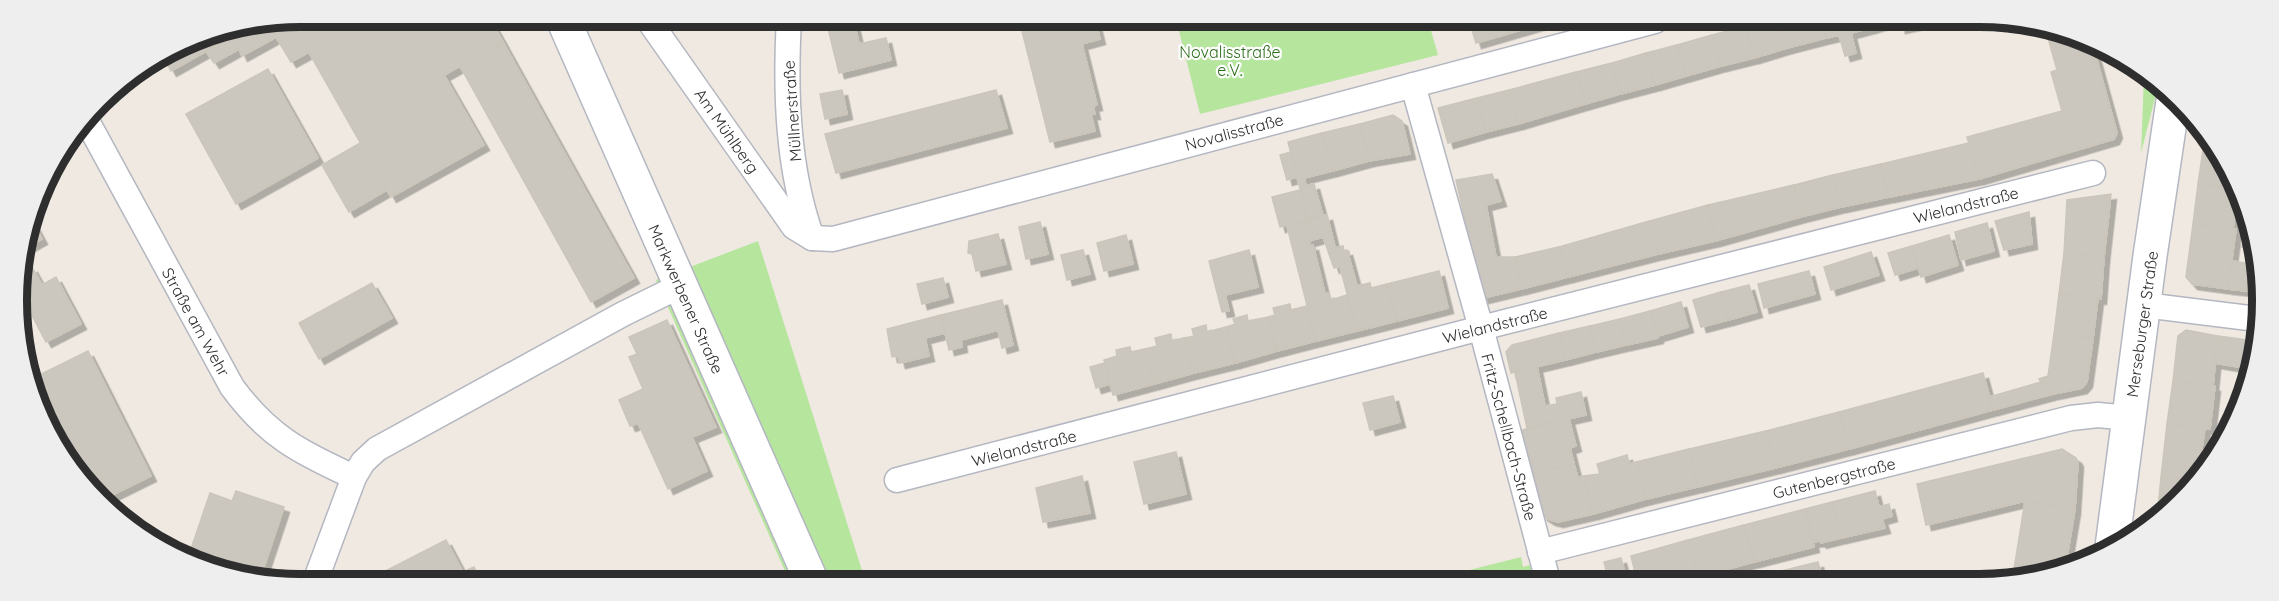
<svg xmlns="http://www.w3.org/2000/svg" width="2279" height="601" font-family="Quicksand,sans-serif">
  <defs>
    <filter id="shadow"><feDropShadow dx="5.5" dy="5.5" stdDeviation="0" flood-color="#0004"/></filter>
  </defs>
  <rect width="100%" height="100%" fill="#efe9e1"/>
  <g fill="#b6e59e">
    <polygon points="1176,19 1428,20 1438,55 1200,114"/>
    <polygon points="2145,73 2158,86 2141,153 2144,75"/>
    <polygon points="758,241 865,580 789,580 656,280"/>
    <polygon points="1521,557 1523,567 1530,565 1534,581 1426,581"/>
  </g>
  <g fill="#cbc7bf" stroke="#cbc5ba" stroke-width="1.5" filter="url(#shadow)">
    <polygon points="300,16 489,17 503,42 444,75 484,145 391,197 290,19"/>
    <polygon points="853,18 859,44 886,38 891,60 839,73 827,24"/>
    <polygon points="870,18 893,18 871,24"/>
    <polygon points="290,19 309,52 291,62 276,37 242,56 239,49 214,63 206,51 249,27"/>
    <polygon points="1019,19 1095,19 1100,39 1082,44 1097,105 1093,106 1095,114 1091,114 1095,131 1050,142"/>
    <polygon points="1469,20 1544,20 1545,23 1476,43"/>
    <polygon points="1769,21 1780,21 1787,48 1754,58 1746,26"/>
    <polygon points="1780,21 1822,21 1826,38 1787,48"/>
    <polygon points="1822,21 1869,21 1870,28 1851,33 1856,53 1845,56 1839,35 1826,38"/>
    <polygon points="1869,21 1894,21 1870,28"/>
    <polygon points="1899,21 1914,22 1915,25 1900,28"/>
    <polygon points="1746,26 1754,58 1721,66 1712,35"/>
    <polygon points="249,27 171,71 163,56 192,38"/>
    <polygon points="2045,27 2093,46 2117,133 2114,139 1979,179 1967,137 2062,111 2051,72 2057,70"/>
    <polygon points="1712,35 1721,66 1686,76 1677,45"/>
    <polygon points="503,42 634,278 591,302 460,66"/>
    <polygon points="1677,45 1686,76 1655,85 1646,53"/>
    <polygon points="1646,53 1655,85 1620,94 1612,63"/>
    <polygon points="1612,63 1620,94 1585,104 1576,72"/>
    <polygon points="268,69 318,158 236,204 186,114"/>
    <polygon points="1576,72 1585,104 1518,124 1509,90"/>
    <polygon points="842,90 847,114 825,119 820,94"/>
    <polygon points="996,90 1007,128 836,173 825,134"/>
    <polygon points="1509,90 1518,124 1486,132 1477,98"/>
    <polygon points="1477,98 1486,132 1448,143 1438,108"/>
    <polygon points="1393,115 1402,121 1410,154 1369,161 1360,124"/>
    <polygon points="1360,124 1369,161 1332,171 1322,133"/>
    <polygon points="1322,133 1332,171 1304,178 1306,186 1314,184 1323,216 1308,220 1288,142"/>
    <polygon points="2205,133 2214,142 2215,144 2204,143"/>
    <polygon points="360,143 387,190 349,212 322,165"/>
    <polygon points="1969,143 1979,179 1889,197 1881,164"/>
    <polygon points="2204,143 2215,144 2234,188 2198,184"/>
    <polygon points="1291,152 1297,177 1287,180 1280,155"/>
    <polygon points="1881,164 1889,197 1841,207 1833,175"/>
    <polygon points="1492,174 1501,201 1486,205 1496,257 1515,257 1521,289 1483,298 1456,180"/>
    <polygon points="1833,175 1841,207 1804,216 1794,185"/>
    <polygon points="2198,184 2234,188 2237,197 2233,229 2193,224"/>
    <polygon points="1794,185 1804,216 1715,241 1708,205"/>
    <polygon points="1300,190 1308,220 1280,227 1272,197"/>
    <polygon points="2111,194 2104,257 2064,253 2067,200"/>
    <polygon points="1708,205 1715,241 1658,254 1646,222"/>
    <polygon points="2029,212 2032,244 2004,250 1995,221"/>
    <polygon points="1327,215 1340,267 1334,268 1323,237 1309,241 1310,246 1313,245 1325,294 1329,293 1331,300 1347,295 1357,331 1316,341 1287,226"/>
    <polygon points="2242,216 2245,216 2252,232 2240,230"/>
    <polygon points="33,222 42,239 26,248"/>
    <polygon points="1040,222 1048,254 1026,259 1019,227"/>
    <polygon points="1646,222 1658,254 1568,277 1559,247"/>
    <polygon points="1987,223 1994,251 1961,260 1955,232"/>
    <polygon points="2193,224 2236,229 2228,289 2192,284 2186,277"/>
    <polygon points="2244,231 2252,232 2257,249 2242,247"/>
    <polygon points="998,234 1006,264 976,271 972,254 968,253 969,241"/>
    <polygon points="1126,235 1133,264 1104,271 1097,243"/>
    <polygon points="1949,235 1958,265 1921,277 1912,246"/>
    <polygon points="1343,246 1344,251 1347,250 1357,286 1370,283 1371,288 1387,284 1397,321 1357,331 1335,248"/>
    <polygon points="1912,246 1918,268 1895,275 1888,253"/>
    <polygon points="1559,247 1568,277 1521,289 1515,257"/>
    <polygon points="1083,250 1090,274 1067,280 1061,255"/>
    <polygon points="1249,250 1258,287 1225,295 1229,311 1222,312 1209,261"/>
    <polygon points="1871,252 1879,275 1831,290 1824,267"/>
    <polygon points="2064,253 2104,257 2101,299 2059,294"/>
    <polygon points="2232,261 2257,265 2257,292 2228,289"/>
    <polygon points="32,267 42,285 56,277 81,324 46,342 18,289 19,274"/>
    <polygon points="1439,271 1448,308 1397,321 1387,284"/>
    <polygon points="1809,271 1815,294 1764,308 1758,284"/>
    <polygon points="943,278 948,297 922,304 917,284"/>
    <polygon points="372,283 392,318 319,359 299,323"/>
    <polygon points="1749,285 1757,312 1728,320 1721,292"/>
    <polygon points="1721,292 1728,320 1701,327 1693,300"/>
    <polygon points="2059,294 2098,298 2093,338 2054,334"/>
    <polygon points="1002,300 1013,345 1002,348 998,330 961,340 962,347 949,350 941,315"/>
    <polygon points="1681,302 1688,327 1658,336 1650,311"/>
    <polygon points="1290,304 1291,310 1307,306 1316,341 1277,351 1268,317 1275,315 1273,308"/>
    <polygon points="1650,311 1658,338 1626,345 1620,319"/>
    <polygon points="941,315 945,333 925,338 929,356 900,363 898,356 892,357 887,329"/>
    <polygon points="1247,315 1248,321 1268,317 1277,351 1235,363 1226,327 1235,324 1233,319"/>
    <polygon points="1620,319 1626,345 1596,352 1590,326"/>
    <polygon points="667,320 716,427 692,437 707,471 668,489 638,423 630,426 619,400 643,389 629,357 637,354 629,337"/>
    <polygon points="1206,325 1207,332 1226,327 1235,363 1194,373 1184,338 1194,336 1192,329"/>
    <polygon points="1590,326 1596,352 1565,360 1559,333"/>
    <polygon points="2186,330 2218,336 2213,386 2173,381 2178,336"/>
    <polygon points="1559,333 1565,360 1511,373 1506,352 1512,345"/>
    <polygon points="1171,334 1172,341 1184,338 1194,373 1154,384 1145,349 1157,346 1155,338"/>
    <polygon points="2054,334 2093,338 2087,382 2082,388 2049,395 2039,379 2048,376"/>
    <polygon points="2218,336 2254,341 2250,369 2214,363"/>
    <polygon points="2254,341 2257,341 2257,356 2252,369 2250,369"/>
    <polygon points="1130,347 1131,352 1145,349 1154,384 1113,395 1104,360 1117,356 1116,350"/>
    <polygon points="88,351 151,476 104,499 75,473 29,380"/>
    <polygon points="1105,363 1110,384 1096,388 1090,367"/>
    <polygon points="1537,367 1545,406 1557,404 1556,398 1581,392 1586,415 1527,428 1515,372"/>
    <polygon points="1983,373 1993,410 1849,449 1839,412"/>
    <polygon points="2173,381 2215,386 2210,429 2167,424"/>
    <polygon points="2041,382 2049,395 1993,410 1989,397"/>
    <polygon points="1393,396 1400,422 1370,430 1363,403"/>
    <polygon points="1839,412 1849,449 1775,468 1766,431"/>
    <polygon points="1569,419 1576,446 1570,448 1574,464 1532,474 1522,430"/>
    <polygon points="2167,424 2205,428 2198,474 2193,481 2161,477"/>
    <polygon points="1766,431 1775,468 1697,487 1689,449"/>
    <polygon points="1689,449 1697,487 1646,499 1636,462"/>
    <polygon points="2062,449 2076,458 2078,462 2075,509 2025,501 1926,525 1917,484"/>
    <polygon points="1176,452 1186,494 1144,504 1134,462"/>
    <polygon points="1627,455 1629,464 1636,462 1646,499 1593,514 1584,476 1600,474 1597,464"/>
    <polygon points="1574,464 1578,478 1584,476 1593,514 1558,522 1550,520 1542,515 1532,474"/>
    <polygon points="1082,476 1090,513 1043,522 1036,488"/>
    <polygon points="2161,477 2193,481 2166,514 2157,519"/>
    <polygon points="236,491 284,507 260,579 245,579 182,555 183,550 190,552 210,493 232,501"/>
    <polygon points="1875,491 1879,507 1889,504 1892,516 1882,519 1885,528 1841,538 1832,502"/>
    <polygon points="2025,501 2075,509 2065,569 2015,582 1977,582 2014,569"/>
    <polygon points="1832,502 1841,538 1821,543 1820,541 1813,542 1805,509"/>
    <polygon points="1805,509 1814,547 1754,562 1744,525"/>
    <polygon points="1744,525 1754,562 1698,577 1688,540"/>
    <polygon points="446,540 463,572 474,567 480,580 370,579"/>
    <polygon points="1688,540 1698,577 1678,582 1637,581 1631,556"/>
    <polygon points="1621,558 1627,581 1609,581 1604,562"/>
    <polygon points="1818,562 1823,582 1780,582 1777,572"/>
    <polygon points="1588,576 1589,581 1572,581 1572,580"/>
  </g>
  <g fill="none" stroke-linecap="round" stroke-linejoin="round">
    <g stroke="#b4b7c1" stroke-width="27">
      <g id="minor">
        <polyline points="647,18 794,227 812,238 833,239 1655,21"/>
        <path d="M789,18C785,91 787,168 812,238"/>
        <polyline points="1413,85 1481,328 1548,581"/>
        <path d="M87,121L232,387C268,436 299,452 354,477"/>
        <polyline points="2144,305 2257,319"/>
        <polyline points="897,480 1481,328 2093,173"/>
        <polyline points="1540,552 2071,418 2098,415 2129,418"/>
        <polyline points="316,579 354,477 363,462 377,449 623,314 680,286"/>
      </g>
    </g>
    <g stroke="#b4b7c1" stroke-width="36">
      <g id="secondary">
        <polyline points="562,17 811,580"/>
        <polyline points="2112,547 2150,256 2173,101"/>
      </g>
    </g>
    <use href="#minor" stroke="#fff" stroke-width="24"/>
    <use href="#secondary" stroke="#fff" stroke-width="33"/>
  </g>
  <g text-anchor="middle" stroke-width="4.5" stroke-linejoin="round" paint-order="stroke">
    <g font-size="16" fill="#2c6e1b" stroke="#fff">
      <text x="1230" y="58">Novalisstraße<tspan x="1230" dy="18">e.V.</tspan></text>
    </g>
    <g font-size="16" fill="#2e2e2e" stroke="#fff">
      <text transform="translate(792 111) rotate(-94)" y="6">Müllnerstraße</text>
      <text transform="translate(727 131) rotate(55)" y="6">Am Mühlberg</text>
      <text transform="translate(1234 132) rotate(-15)" y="6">Novalisstraße</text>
      <text transform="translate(1966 205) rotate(-14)" y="6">Wielandstraße</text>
      <text transform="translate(686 299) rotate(66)" y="6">Markwerbener Straße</text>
      <text transform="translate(196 322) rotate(61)" y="6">Straße am Wehr</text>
      <text transform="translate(2142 324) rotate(-82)" y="6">Merseburger Straße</text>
      <text transform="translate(1495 325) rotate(-14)" y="6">Wielandstraße</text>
      <text transform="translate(1509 437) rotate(75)" y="6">Fritz-Schellbach-Straße</text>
      <text transform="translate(1024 448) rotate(-14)" y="6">Wielandstraße</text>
      <text transform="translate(1834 478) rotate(-14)" y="6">Gutenbergstraße</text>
    </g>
  </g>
  <path d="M0 0H2279V601H0ZM300 27H1979A273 273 0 0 1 2252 300V301A273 273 0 0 1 1979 574H300A273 273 0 0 1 27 301V300A273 273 0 0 1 300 27Z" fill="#eee" fill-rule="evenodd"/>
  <path fill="none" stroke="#2e2e2e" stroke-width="8" d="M300 27H1979A273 273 0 0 1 2252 300V301A273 273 0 0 1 1979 574H300A273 273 0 0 1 27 301V300A273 273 0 0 1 300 27Z"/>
</svg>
